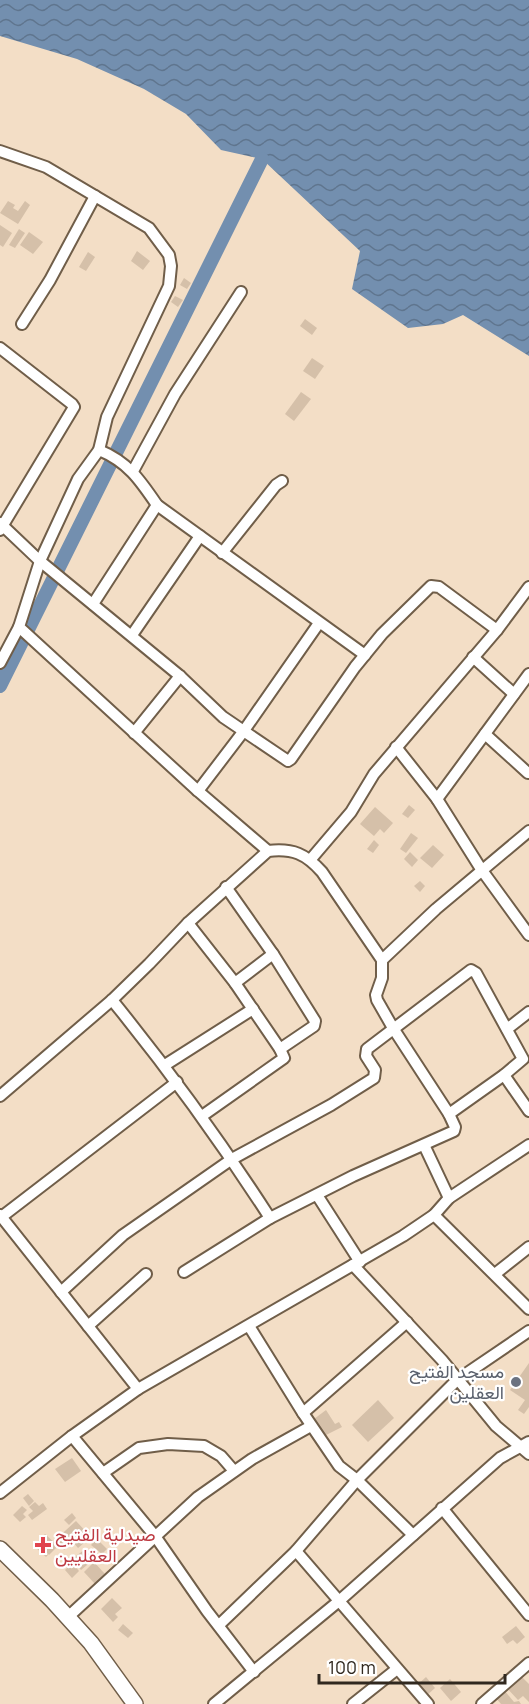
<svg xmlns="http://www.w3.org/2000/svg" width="529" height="1704" font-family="Manrope,Vazirmatn,sans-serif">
  <defs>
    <pattern id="water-waves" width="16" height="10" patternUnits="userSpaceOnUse" patternTransform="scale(1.5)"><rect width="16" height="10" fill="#738faf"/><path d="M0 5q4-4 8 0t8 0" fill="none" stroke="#5f758e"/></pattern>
  </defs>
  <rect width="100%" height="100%" fill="#f3dec6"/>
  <polygon fill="url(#water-waves)" points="0,0 529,0 529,356 463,315 443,324 408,328 352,289 360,251 262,159 221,150 186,114 144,89 77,59 0,36"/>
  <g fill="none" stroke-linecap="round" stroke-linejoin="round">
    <polyline stroke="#738faf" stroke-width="14" points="0,686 262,159"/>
  </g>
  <g fill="#d5c0a9">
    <polygon points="8,201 15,205 13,208 18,211 25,201 30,205 18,224 0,213"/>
    <polygon points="0,225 12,233 3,247 0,245"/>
    <polygon points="19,229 25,233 15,248 9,245"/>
    <polygon points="29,232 43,242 33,254 20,245"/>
    <polygon points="137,251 150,261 143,270 131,261"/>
    <polygon points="88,252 95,257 86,271 79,267"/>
    <polygon points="184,278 191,283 187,289 180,285"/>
    <polygon points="175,296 183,300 178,307 171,302"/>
    <polygon points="305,319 317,328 312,335 300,326"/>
    <polygon points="312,358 324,366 315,379 303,371"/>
    <polygon points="301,392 311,399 294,421 285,414"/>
    <polygon points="409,805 415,810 408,818 402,814"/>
    <polygon points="375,807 393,823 384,833 380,829 374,836 360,824"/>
    <polygon points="411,833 418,838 406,853 400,849"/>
    <polygon points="374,840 379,845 373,853 367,849"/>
    <polygon points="433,845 444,855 432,868 420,858"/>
    <polygon points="410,852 418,860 412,867 404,859"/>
    <polygon points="420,881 425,886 420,892 414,886"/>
    <polygon points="529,1363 529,1407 524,1414 518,1410 525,1400 510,1390"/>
    <polygon points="378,1400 394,1418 368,1442 352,1425"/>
    <polygon points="326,1410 335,1424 339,1422 342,1427 320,1438 310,1422"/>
    <polygon points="72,1458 81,1471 65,1482 55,1469"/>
    <polygon points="28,1494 34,1501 29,1506 23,1498"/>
    <polygon points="35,1502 39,1506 43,1503 47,1509 32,1520 28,1515 33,1511 29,1507"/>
    <polygon points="22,1506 27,1510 23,1514 26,1517 20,1522 13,1515"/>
    <polygon points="72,1513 76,1518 69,1525 64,1520"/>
    <polygon points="76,1521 91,1537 78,1548 73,1542 64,1550 55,1540"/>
    <polygon points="45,1534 58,1546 49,1555 37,1543"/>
    <polygon points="97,1539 107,1549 102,1554 91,1545"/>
    <polygon points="36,1544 48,1555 46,1557 34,1546"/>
    <polygon points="84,1550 93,1560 81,1570 72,1559"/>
    <polygon points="69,1559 79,1571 72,1578 65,1570 69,1566 65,1562"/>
    <polygon points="94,1562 105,1574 95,1584 84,1572"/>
    <polygon points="112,1598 122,1608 115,1614 118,1617 113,1622 101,1609"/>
    <polygon points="123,1624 133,1633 128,1638 118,1630"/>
    <polygon points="516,1626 525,1637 517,1644 513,1640 507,1644 502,1637"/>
    <polygon points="520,1675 529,1684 529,1702 523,1696 518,1700 506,1687"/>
    <polygon points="426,1677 435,1688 425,1697 415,1687"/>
    <polygon points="450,1679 461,1692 451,1701 440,1688"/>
    <polygon points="504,1690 514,1702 519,1701 521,1704 501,1704 495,1697"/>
  </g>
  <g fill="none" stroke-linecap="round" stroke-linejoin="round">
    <g stroke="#705e49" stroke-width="14">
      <g id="street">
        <polyline points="0,151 46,167 149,228 169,255 171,266 169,286 107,417 99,450 78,479 40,561 19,627 198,791 268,851"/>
        <polyline points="22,324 50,280 95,196"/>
        <polyline points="0,348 72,404 74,407 0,530"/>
        <path d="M99,450C128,462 140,480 157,505L365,655"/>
        <polyline points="133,471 175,394 241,292"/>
        <polyline points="0,523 40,561 180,676 223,717 288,761 291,759 355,667 382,634 431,586 439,587 497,630"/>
        <polyline points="222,553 276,485 282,481"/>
        <polyline points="93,604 157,505"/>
        <polyline points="132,635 200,536"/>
        <polyline points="473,657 514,694"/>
        <polyline points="0,663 19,627"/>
        <polyline points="134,733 180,676"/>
        <polyline points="485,734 528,773"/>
        <polyline points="396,747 437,799 481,869 529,935"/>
        <polyline points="198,791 243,732 319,623"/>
        <polyline points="437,799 529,674"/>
        <polyline points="311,859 351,812 374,774 497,630 529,587"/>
        <polyline points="226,887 273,954 315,1021 314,1026 280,1049"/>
        <polyline points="188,923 235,983 280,1049 284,1058 202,1116"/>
        <polyline points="235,983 273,954"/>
        <path d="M112,1000C169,1070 221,1142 270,1218"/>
        <polyline points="507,1029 529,1012"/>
        <polyline points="165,1065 253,1009"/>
        <polyline points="504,1075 529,1111"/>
        <path d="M0,1096L112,1000L149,964L188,923L268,851C293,848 306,854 322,872L382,960"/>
        <polyline points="424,1145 449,1198"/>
        <polyline points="317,1195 360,1262"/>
        <polyline points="0,1215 138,1389"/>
        <polyline points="434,1215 529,1309"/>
        <polyline points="0,1218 177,1082"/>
        <polyline points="353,1265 442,1360 496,1426 529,1454"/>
        <polyline points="184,1272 270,1218 353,1176 454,1131 455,1127 449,1114 393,1028 377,1000 376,995 382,978 382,960 436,909 529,831"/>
        <polyline points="495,1274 529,1247"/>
        <polyline points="61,1292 123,1235 232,1159 331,1105 374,1078 375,1070 366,1056 367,1049 471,970 476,973 523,1059 504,1075 449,1114"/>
        <polyline points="88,1326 146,1274"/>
        <polyline points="249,1326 303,1413 339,1466 357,1480 413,1535"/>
        <polyline points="303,1413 407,1322"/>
        <polyline points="72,1436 155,1536 207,1611 254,1672"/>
        <polyline points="103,1473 139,1448 168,1444 204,1446 221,1456 234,1471"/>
        <polyline points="0,1493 72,1436 138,1389 403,1236 434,1215 449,1198 529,1145"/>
        <polyline points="442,1508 529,1615"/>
        <polyline points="296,1551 428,1704"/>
        <polyline points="68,1617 198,1497 252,1459 311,1426"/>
        <polyline points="219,1625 296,1551 357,1480 457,1380 529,1331"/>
        <polyline points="214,1704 339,1601 500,1458 529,1442"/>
        <polyline points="353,1704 397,1669"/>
        <polyline points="482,1704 529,1663"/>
      </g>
    </g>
    <g stroke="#705e49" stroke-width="18">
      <polyline id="secondary" points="0,1549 52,1600 91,1643 135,1704"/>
    </g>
    <use href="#street" stroke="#fff" stroke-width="10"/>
    <use href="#secondary" stroke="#fff" stroke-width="15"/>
  </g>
  <circle fill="#6b7280" stroke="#fff" stroke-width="2" cx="516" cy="1382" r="6"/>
  <path fill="#e0444e" stroke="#fff" stroke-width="2" d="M40 1536h6v6h6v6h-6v6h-6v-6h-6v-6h6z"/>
  <g text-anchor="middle" stroke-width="4.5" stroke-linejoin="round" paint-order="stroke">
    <g font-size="18" fill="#5b616d" stroke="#fff" text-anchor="end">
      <text x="504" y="1378">مسجد الفتيح<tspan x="504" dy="21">العقلين</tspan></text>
    </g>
    <g font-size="18" fill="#be3a42" stroke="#fff" text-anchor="start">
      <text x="55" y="1541">صيدلية الفتيح<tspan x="55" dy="21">العقليين</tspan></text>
    </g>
  </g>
  <path d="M319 1674v9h186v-9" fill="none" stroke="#30281f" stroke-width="3"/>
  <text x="328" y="1674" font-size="18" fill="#30281f" stroke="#ffffff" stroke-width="4.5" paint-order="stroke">100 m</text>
</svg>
